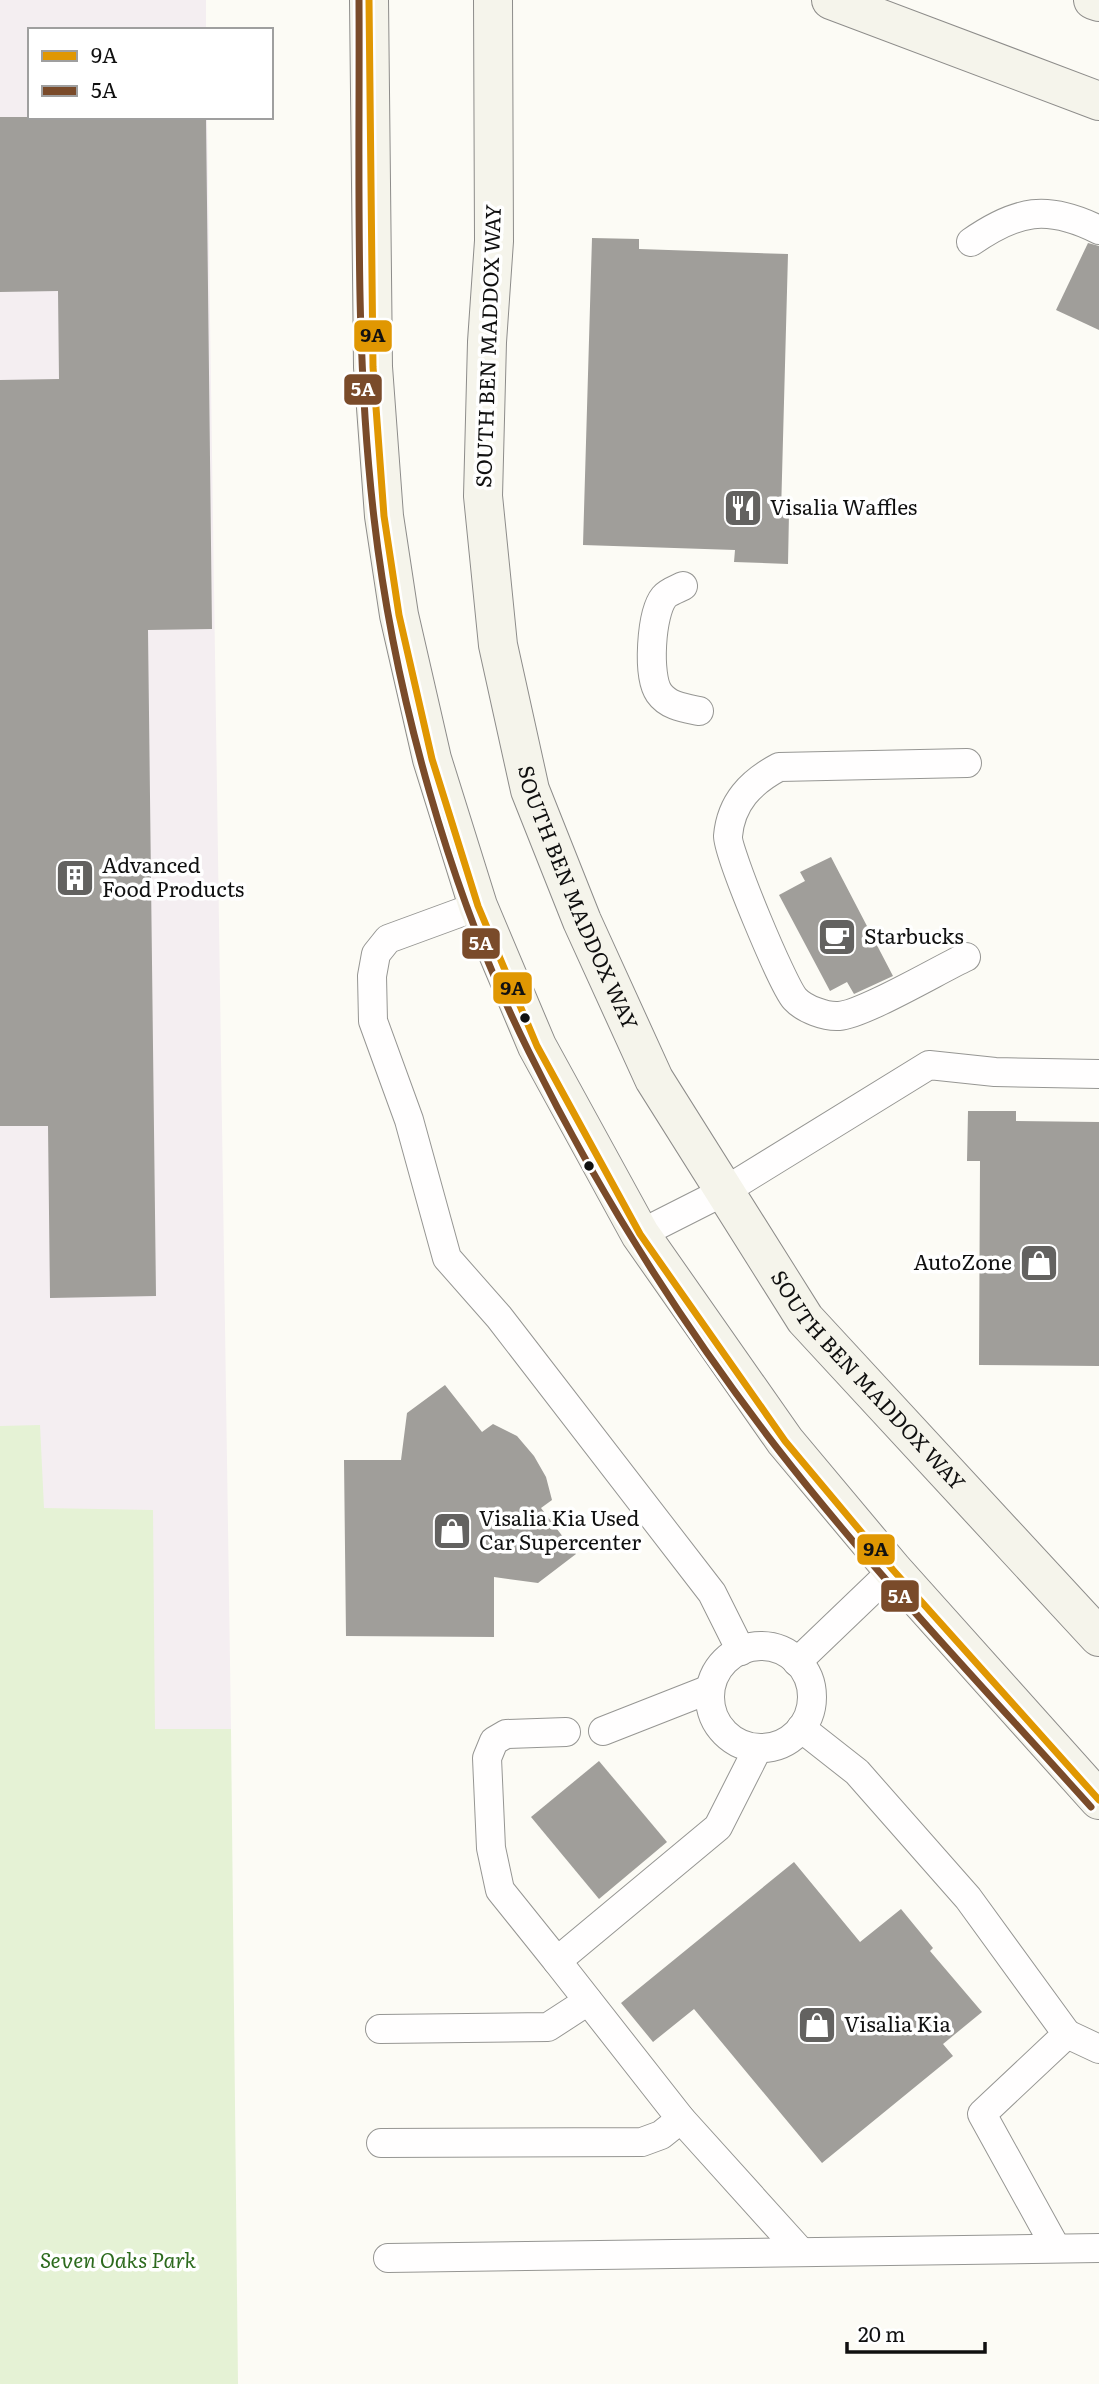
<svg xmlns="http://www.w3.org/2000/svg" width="1099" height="2384" font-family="Literata,serif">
  <rect width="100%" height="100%" fill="#fcfbf5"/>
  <polygon fill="#f4eef1" points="0,0 206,0 206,30 30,30 30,117 207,117 231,1729 0,1730"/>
  <polygon fill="#e5f2d5" points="40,1425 44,1508 153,1510 155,1729 231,1729 238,2384 0,2384 0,1426"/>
  <g fill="#a09e9a">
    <polygon points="0,117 206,117 212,629 148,630 156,1296 50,1298 48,1126 0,1126 0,380 59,379 58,291 0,292"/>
    <polygon points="592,238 639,239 639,249 788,254 781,513 789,513 788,564 734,562 735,550 583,545"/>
    <polygon points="1088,243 1099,246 1099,330 1056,310"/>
    <polygon points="831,857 893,976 854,994 847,982 830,991 779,895 805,881 800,872"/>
    <polygon points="968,1111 1016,1111 1016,1121 1099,1122 1099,1366 979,1365 980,1161 967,1161"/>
    <polygon points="445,1385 482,1432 493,1424 517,1436 534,1456 546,1477 552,1500 541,1508 576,1554 538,1583 494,1577 494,1637 346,1636 344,1460 401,1460 407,1413"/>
    <polygon points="599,1761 667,1842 599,1899 531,1817"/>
    <polygon points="794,1862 860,1942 901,1909 933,1948 930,1951 982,2012 943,2044 953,2056 822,2163 694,2009 653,2042 621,2003"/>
  </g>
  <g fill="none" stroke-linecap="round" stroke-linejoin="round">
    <g stroke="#969693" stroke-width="30">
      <g id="lane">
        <path d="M971,242C1017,210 1047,204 1099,230"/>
        <path d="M683,586C677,589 668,592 664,597C651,613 647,676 659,693C668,706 684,708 699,711"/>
        <polyline points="478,906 388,939 376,954 372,976 373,1021 409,1120 447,1258 499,1317 712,1593 741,1651"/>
        <path d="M966,957C938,970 864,1014 839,1016C826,1017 804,1009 795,999C783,986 727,852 728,836C731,802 751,782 779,767L967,763"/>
        <polyline points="640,1234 723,1192 929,1065 995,1072 1099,1074"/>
        <circle cx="761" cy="1697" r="51"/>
        <polyline points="797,1662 893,1570"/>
        <polyline points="801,1728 857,1772 968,1898 1067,2034 982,2114 1056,2248"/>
        <polyline points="603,1731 710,1689"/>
        <polyline points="566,1732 506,1734 494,1741 487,1758 491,1848 500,1890 557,1961 718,1827 758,1748"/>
        <polyline points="557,1961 681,2119 801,2252"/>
        <polyline points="380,2029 548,2027 588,2001"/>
        <polyline points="1067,2034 1099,2049"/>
        <polyline points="381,2143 642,2142 661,2135 681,2119"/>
        <polyline points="388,2258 1099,2248"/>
      </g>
    </g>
    <g stroke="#8d8c8a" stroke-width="40">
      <g id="secondary">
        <polyline points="369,0 373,367 384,516 399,615 432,759 478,906 537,1046 640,1234 785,1441 893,1570 1099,1800"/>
        <path id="s1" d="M493,0L494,241L487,342L483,496L498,645L530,790L582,921L654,1079L805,1319L1099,1637"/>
        <polyline points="831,0 1099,101"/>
        <polyline points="1093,0 1099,2"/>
      </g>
    </g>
    <use href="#lane" stroke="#fffefe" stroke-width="28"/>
    <use href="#secondary" stroke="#f5f4eb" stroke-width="38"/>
    <g stroke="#fff" stroke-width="12">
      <polyline id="bus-1" points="369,0 373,367 384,516 399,615 432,759 478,906 537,1046 640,1234 785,1441 893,1570 1099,1800"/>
    </g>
    <g stroke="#fff" stroke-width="12">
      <path id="bus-2" d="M359,0C360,172 354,347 374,518C394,693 450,894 529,1052C597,1190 683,1326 777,1448C874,1573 985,1689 1091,1807"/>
    </g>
    <use href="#bus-1" stroke="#e09702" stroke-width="7"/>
    <use href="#bus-2" stroke="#7a4b2a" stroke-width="7"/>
  </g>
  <defs>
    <g id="restaurant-square" transform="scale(2.0125)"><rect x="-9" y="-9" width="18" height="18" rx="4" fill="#636260" stroke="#fff"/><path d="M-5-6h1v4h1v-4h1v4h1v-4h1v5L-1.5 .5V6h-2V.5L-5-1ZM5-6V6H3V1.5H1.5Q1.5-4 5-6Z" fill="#fff"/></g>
    <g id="building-square" transform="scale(2.0125)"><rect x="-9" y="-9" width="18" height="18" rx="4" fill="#636260" stroke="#fff"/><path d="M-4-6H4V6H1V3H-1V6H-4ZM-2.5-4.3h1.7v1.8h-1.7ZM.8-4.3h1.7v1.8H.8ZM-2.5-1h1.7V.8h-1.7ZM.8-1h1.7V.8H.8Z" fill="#fff"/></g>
    <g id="cafe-square" transform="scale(2.0125)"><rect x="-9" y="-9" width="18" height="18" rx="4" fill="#636260" stroke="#fff"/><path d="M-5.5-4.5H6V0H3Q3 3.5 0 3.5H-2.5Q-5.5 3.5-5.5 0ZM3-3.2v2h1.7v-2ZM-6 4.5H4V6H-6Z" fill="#fff"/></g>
    <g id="shop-square" transform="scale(2.0125)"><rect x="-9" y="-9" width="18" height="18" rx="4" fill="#636260" stroke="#fff"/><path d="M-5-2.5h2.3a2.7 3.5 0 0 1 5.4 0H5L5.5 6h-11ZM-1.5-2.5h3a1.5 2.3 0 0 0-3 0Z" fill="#fff"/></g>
  </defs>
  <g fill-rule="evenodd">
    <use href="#restaurant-square" x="743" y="508"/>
    <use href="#building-square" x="75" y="878"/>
    <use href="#cafe-square" x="837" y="937"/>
    <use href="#shop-square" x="1039" y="1263"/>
    <use href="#shop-square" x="452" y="1531"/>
    <use href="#shop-square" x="817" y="2025"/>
  </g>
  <g fill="#101010" stroke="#fff" stroke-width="2.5">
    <circle cx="525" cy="1018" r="6"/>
    <circle cx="589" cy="1166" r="6"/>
  </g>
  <g text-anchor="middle" stroke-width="7" stroke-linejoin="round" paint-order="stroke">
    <g font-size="21" fill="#101010" stroke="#fff">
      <text transform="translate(489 346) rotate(-88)" y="7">SOUTH BEN MADDOX WAY</text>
      <text dy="7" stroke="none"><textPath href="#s1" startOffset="912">SOUTH BEN MADDOX WAY</textPath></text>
      <text dy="7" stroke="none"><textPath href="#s1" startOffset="1480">SOUTH BEN MADDOX WAY</textPath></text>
    </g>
    <g font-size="21" fill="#101010" stroke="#fff" text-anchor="start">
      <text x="770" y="515">Visalia Waffles</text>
      <text x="102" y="873">Advanced<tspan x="102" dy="24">Food Products</tspan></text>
      <text x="864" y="944">Starbucks</text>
      <text x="1012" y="1270" text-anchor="end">AutoZone</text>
      <text x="479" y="1526">Visalia Kia Used<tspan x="479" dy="24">Car Supercenter</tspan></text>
      <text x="844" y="2032">Visalia Kia</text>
    </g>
    <g font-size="21" font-style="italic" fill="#2c6a1d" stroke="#fff">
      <text x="118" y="2268">Seven Oaks Park</text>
    </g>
  </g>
  <g stroke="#fff" stroke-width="2.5">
    <rect x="353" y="319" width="40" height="34" rx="7" fill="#e09702"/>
    <rect x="343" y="373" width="40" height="33" rx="7" fill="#7a4b2a"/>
    <rect x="461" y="927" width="40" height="33" rx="7" fill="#7a4b2a"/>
    <rect x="492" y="971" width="41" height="34" rx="7" fill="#e09702"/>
    <rect x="856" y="1533" width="40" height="33" rx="7" fill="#e09702"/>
    <rect x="880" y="1579" width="40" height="34" rx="7" fill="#7a4b2a"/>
  </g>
  <g font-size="19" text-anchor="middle" font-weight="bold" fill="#fff">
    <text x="363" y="396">5A</text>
    <text x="481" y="950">5A</text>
    <text x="900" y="1603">5A</text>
  </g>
  <g font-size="19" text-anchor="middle" font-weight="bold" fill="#111">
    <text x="373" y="342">9A</text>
    <text x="513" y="995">9A</text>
    <text x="876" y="1556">9A</text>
  </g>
  <rect x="28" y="28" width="245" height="91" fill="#ffffff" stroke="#9f9f9f" stroke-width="2"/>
  <rect x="42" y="51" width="35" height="10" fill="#e09702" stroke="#9f9f9f" stroke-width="2"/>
  <text x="91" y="63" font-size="21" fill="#101010">9A</text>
  <rect x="42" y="86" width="35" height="10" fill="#7a4b2a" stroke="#9f9f9f" stroke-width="2"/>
  <text x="91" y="98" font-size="21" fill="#101010">5A</text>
  <path d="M847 2342v10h138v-10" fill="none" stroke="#101010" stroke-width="3.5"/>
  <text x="858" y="2342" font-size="21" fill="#101010" stroke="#ffffff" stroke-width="5" paint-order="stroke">20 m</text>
</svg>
